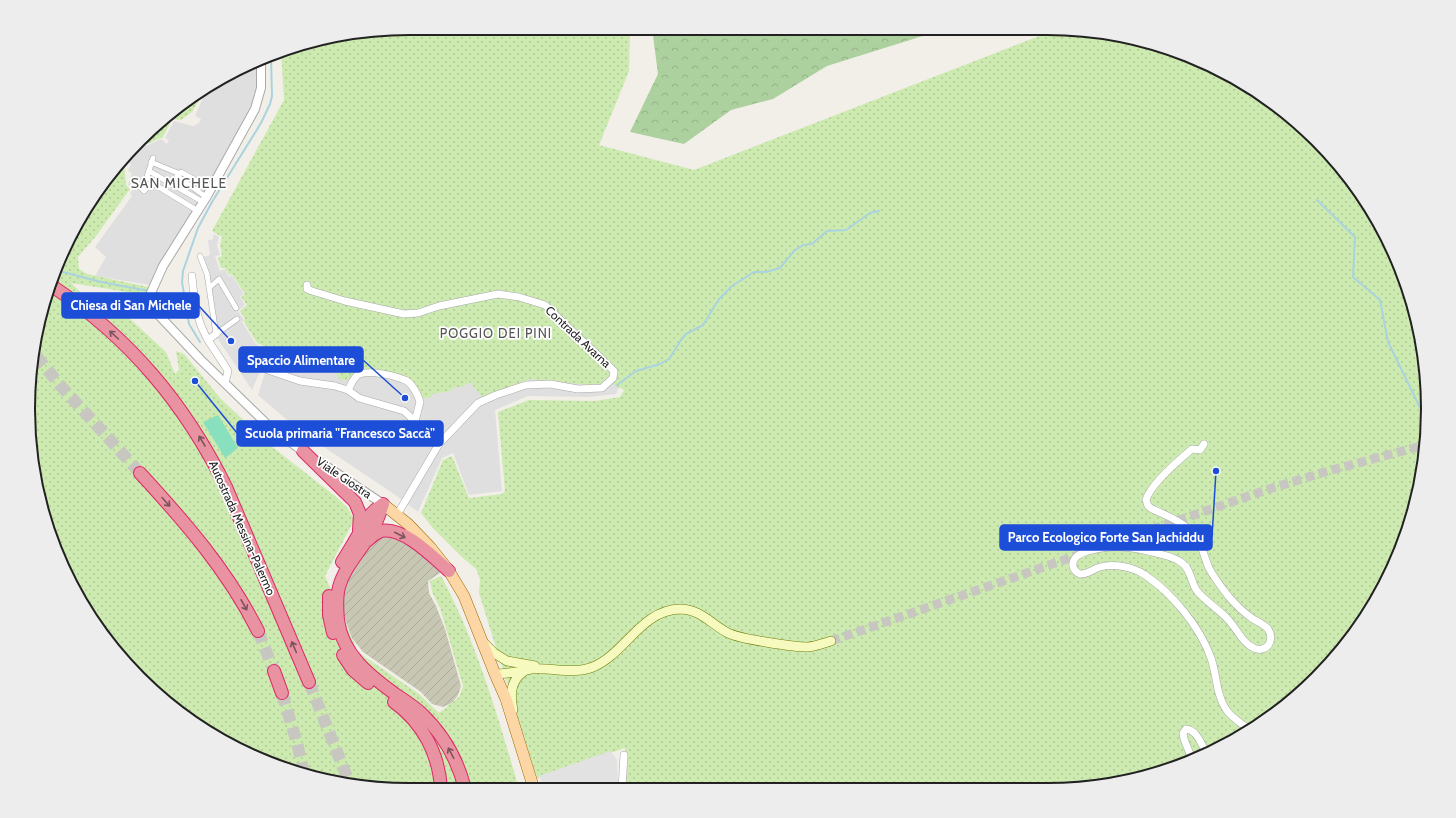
<svg xmlns="http://www.w3.org/2000/svg" width="1456" height="818" font-family="Cabin,sans-serif">
  <defs>
    <pattern id="construction-furrows" width="10" height="10" patternUnits="userSpaceOnUse"><rect width="10" height="10" fill="#c7c7b4"/><path d="M-1 1l2-2M0 10L10 0M9 11l2-2" fill="none" stroke="#abab9a"/></pattern>
    <pattern id="grass-dots" width="8" height="8" patternUnits="userSpaceOnUse"><rect width="8" height="8" fill="#cdebb0"/><path d="M2 2h.1M6 6h.1" fill="none" stroke="#b0c997" stroke-width="1.8" stroke-linecap="round"/></pattern>
    <pattern id="forest-crowns" width="20" height="18" patternUnits="userSpaceOnUse"><rect width="20" height="18" fill="#add19e"/><path d="M2 6a3 3 0 1 1 6 0M12 15a3 3 0 1 1 6 0" fill="none" stroke="#95b388"/></pattern>
  </defs>
  <rect width="100%" height="100%" fill="#f2efe9"/>
  <g fill="#e0dfdf">
    <polygon points="259,63 259,82 252,109 195,209 164,256 150,285 95,276 106,257 95,247 132,196 130,194 133,188 128,185 132,173 128,171 131,164 127,162 130,157 143,143 146,146 161,139 167,144 169,140 165,138 174,121 193,126 199,123 201,119 195,116 206,91"/>
    <polygon points="214,234 219,237 217,245 220,255 215,256 220,271 225,269 229,277 232,275 244,294 240,297 245,305 238,311 244,320 242,322 256,344 269,351 252,390 218,339 209,274 203,257 210,255 208,240 212,240"/>
    <polygon points="300,261 626,370 616,394 588,397 528,396 495,410 502,491 469,495 453,453 442,458 418,512 394,494 300,431 258,395"/>
  </g>
  <polygon fill="url(#construction-furrows)" points="391,533 429,557 440,573 428,581 429,593 436,606 445,629 461,686 458,695 452,703 443,707 432,704 421,692 363,652 352,638 342,611 345,578 375,536"/>
  <g fill="url(#grass-dots)">
    <path d="M409,28H630L629,71L599,145L694,170L1057,29H1072L1146,41L1238,79L1298,123L1349,177L1389,241L1415,311L1427,384L1425,459L1408,532L1377,600L1317,678L1258,726L1170,770L1096,787L622,788L625,748L537,778L479,593L480,579L476,569L462,557L432,527L421,513L443,460L452,456L469,498L502,494L505,491L498,412L529,400L595,401L620,397L624,390L604,380C601,386 596,385 590,385L530,379L482,397L470,382L462,387H455L450,391L433,394L431,397L422,399L410,381L358,373C352,377 347,382 339,379L331,355C323,351 302,348 293,349C288,350 284,352 280,354L273,369L264,367L271,351L270,349L257,343L244,322L245,319L240,311L247,305L241,297L245,294L232,274L229,275L225,268H221L218,258L222,256L220,245L222,237L212,231L284,100L281,51L287,48Z"/>
    <polygon points="203,93 192,112 181,120 172,119 163,137 147,144 144,142 177,107"/>
    <path d="M124,163L126,185L130,189L96,236L78,257L79,269L87,274L148,287L146,295L71,283L90,301L102,293L166,352L175,374L179,370L176,351L184,354L220,398L271,446L335,496L348,508L354,520L325,576L358,652L419,694L439,713L459,697L463,686L440,608L432,592L430,581L441,576C477,643 498,716 519,789H384L287,770L218,739L122,660L57,555L29,434L41,310L92,197Z"/>
  </g>
  <polygon fill="url(#forest-crowns)" points="652,28 945,29 827,66 773,99 731,110 684,144 630,132 658,74"/>
  <polygon fill="#88e0be" points="218,415 238,448 225,458 203,422"/>
  <polygon fill="#e2e2e2" points="610,751 617,759 618,788 544,789 539,776"/>
  <g fill="none" stroke-linecap="round" stroke-linejoin="round">
    <g stroke="#aad3df" stroke-width="2">
      <polyline points="1317,200 1355,237 1353,277 1380,300 1388,342 1426,420"/>
      <polyline points="59,271 101,282 149,291"/>
      <polyline points="154,292 184,300"/>
      <polyline points="200,342 189,324 182,282 183,271 198,228 212,202 261,123 270,104 272,96 271,57"/>
      <polyline points="617,385 636,371 660,364 669,359 681,340 686,334 703,325 719,299 732,286 754,272 766,272 780,268 794,251 803,245 812,244 827,231 846,230 870,213 879,211"/>
    </g>
    <g stroke="#c8c6c1" stroke-width="9" stroke-dasharray="9 4.5" stroke-linecap="butt">
      <polyline points="1101,547 1269,489 1328,471 1425,445"/>
      <polyline points="831,641 1081,554"/>
    </g>
    <g stroke="#c8c6c1" stroke-width="12" stroke-dasharray="12 6" stroke-linecap="butt">
      <polyline points="36,356 60,385 140,473"/>
      <polyline points="258,631 274,671"/>
      <polyline points="309,682 349,782"/>
      <polyline points="282,693 297,743 304,773"/>
    </g>
    <g stroke="#a9a9a9" stroke-width="6">
      <g id="pedestrian">
        <polyline points="153,158 147,177 157,186 198,211"/>
        <polyline points="151,162 180,174 181,172 211,189"/>
        <polyline points="149,171 203,202"/>
        <polyline points="177,176 206,197"/>
        <polyline points="141,188 144,191 152,182"/>
        <polyline points="200,256 207,274 216,334 237,319"/>
        <polyline points="209,288 219,279 236,308"/>
      </g>
    </g>
    <g stroke="#a9a9a9" stroke-width="8">
      <g id="minor">
        <path d="M192,276C194,299 196,320 208,340"/>
        <polyline points="307,285 307,289 312,291 345,301 404,314 418,313 439,306 498,294 519,297 545,305 614,371 613,378 602,388 578,389 550,384 526,385 496,395 478,403 439,444 397,515"/>
        <polyline points="216,334 208,340 227,369 228,371 225,383"/>
        <polyline points="268,370 300,381 335,386 348,390 359,398 404,411 439,444"/>
        <path d="M348,390C351,385 353,378 358,375C368,369 397,376 407,381C413,385 418,395 420,402L415,421"/>
        <path d="M1204,444L1200,450L1192,449C1180,459 1150,485 1146,500L1148,506L1152,509C1168,516 1183,522 1195,535C1202,544 1204,557 1209,568C1214,578 1222,588 1229,597C1236,605 1244,613 1253,619C1258,622 1264,624 1268,629C1273,636 1271,647 1262,649C1259,650 1255,649 1252,647C1242,642 1238,631 1231,623C1222,611 1207,603 1197,591C1191,583 1191,569 1182,563C1174,556 1162,555 1152,552C1130,546 1108,544 1085,552C1081,554 1076,555 1074,560C1071,565 1074,572 1080,574C1087,575 1093,569 1100,567C1114,563 1133,567 1145,575C1172,593 1200,627 1211,658C1217,675 1216,697 1228,712C1234,719 1243,725 1250,730"/>
        <path d="M1192,759L1184,739L1183,733L1186,729C1197,730 1201,744 1206,752"/>
        <polyline points="622,788 624,755"/>
      </g>
    </g>
    <g stroke="#a9a9a9" stroke-width="10">
      <g id="tertiary">
        <polyline points="261,62 261,88 255,109 207,196 163,266 150,295 150,302 154,310 200,359 273,430 307,454"/>
        <polyline points="320,462 383,504"/>
      </g>
    </g>
    <g stroke="#707d05" stroke-width="10">
      <g id="secondary">
        <polyline points="483,642 494,653 507,661 535,666"/>
        <path d="M495,674C502,674 509,673 516,672C521,672 526,670 531,669C552,667 573,675 593,667C626,653 641,610 680,609C700,609 711,624 728,633C740,639 793,647 808,647C816,646 824,643 831,641"/>
        <path d="M513,710C510,695 510,682 523,672"/>
      </g>
    </g>
    <g stroke="#a06b00" stroke-width="12">
      <polyline id="primary" points="383,504 408,524 430,547 449,571 464,596 495,674 506,699 534,789"/>
    </g>
    <g stroke="#dc2a67" stroke-width="14">
      <g id="motorway">
        <path d="M52,286C130,338 185,404 226,487L309,682"/>
        <polyline points="303,451 355,502 360,514 359,530"/>
        <path d="M140,473C185,522 228,571 258,631"/>
        <path d="M383,504C380,512 377,522 373,529C363,549 345,565 339,587C336,598 337,608 338,620C342,654 369,675 395,694C404,700 414,706 422,714C443,734 458,761 465,789"/>
        <path d="M368,540C372,536 376,533 381,531C403,526 433,557 449,571"/>
        <path d="M342,562C347,554 352,546 357,537C366,523 367,514 382,505"/>
        <polyline points="329,596 329,615 333,633"/>
        <polyline points="343,655 353,670 368,683"/>
        <polyline points="274,671 282,693"/>
        <path d="M394,702C423,723 439,754 441,789"/>
      </g>
    </g>
    <use href="#pedestrian" stroke="#fff" stroke-width="5"/>
    <use href="#minor" stroke="#fff" stroke-width="7"/>
    <use href="#tertiary" stroke="#fff" stroke-width="8"/>
    <use href="#secondary" stroke="#f7fabf" stroke-width="9"/>
    <use href="#primary" stroke="#fcd6a4" stroke-width="11"/>
    <use href="#motorway" stroke="#e892a2" stroke-width="12"/>
  </g>
  <defs><path id="oneway-shaft" d="M-6 0H5M1.5-3L5.5 0L1.5 3" fill="none" stroke-width="1.6" stroke-linecap="round" stroke-linejoin="round"/></defs>
  <g stroke="#7b545c">
    <use href="#oneway-shaft" transform="translate(114 335) rotate(-138)"/>
    <use href="#oneway-shaft" transform="translate(202 441) rotate(-121)"/>
    <use href="#oneway-shaft" transform="translate(166 502) rotate(48)"/>
    <use href="#oneway-shaft" transform="translate(400 535) rotate(27)"/>
    <use href="#oneway-shaft" transform="translate(244 605) rotate(61)"/>
    <use href="#oneway-shaft" transform="translate(294 647) rotate(-113)"/>
    <use href="#oneway-shaft" transform="translate(451 753) rotate(-118)"/>
  </g>
  <g text-anchor="middle" stroke-width="3.5" stroke-linejoin="round" paint-order="stroke">
    <g font-size="12" fill="#222" stroke="#fff">
      <text transform="translate(578 337) rotate(43)" y="4">Contrada Avarna</text>
      <text transform="translate(344 478) rotate(34)" y="4">Viale Giostra</text>
      <text transform="translate(242 528) rotate(66)" y="4">Autostrada Messina-Palermo</text>
    </g>
    <g font-size="13" letter-spacing="1" fill="#555" stroke="#fff">
      <text x="496" y="338">POGGIO DEI PINI</text>
    </g>
    <g font-size="14" letter-spacing="1" fill="#555" stroke="#fff">
      <text x="179" y="188">SAN MICHELE</text>
    </g>
  </g>
  <path d="M0 0H1456V818H0ZM409 35H1047A374 374 0 0 1 1421 409V409A374 374 0 0 1 1047 783H409A374 374 0 0 1 35 409V409A374 374 0 0 1 409 35Z" fill="#ededed" fill-rule="evenodd"/>
  <path fill="none" stroke="#222" stroke-width="2" d="M409 35H1047A374 374 0 0 1 1421 409V409A374 374 0 0 1 1047 783H409A374 374 0 0 1 35 409V409A374 374 0 0 1 409 35Z"/>
  <path fill="none" stroke="#1d4ed8" stroke-width="1.5" d="M231 341L199 306M405 398L363 360M195 381L237 433M1216 471L1212 537"/>
  <g fill="#1d4ed8" stroke="#fff" stroke-width="1.5">
    <circle cx="231" cy="341" r="4"/>
    <circle cx="405" cy="398" r="4"/>
    <circle cx="195" cy="381" r="4"/>
    <circle cx="1216" cy="471" r="4"/>
  </g>
  <g fill="#1d4ed8" stroke="#1d4ed8" stroke-width="1.5">
    <rect x="62" y="293" width="137" height="25" rx="4"/>
    <rect x="239" y="347" width="124" height="25" rx="4"/>
    <rect x="237" y="421" width="206" height="25" rx="4"/>
    <rect x="1000" y="525" width="212" height="25" rx="4"/>
  </g>
  <g font-size="13" text-anchor="middle" font-weight="bold" fill="#fff">
    <text x="131" y="310">Chiesa di San Michele</text>
    <text x="301" y="365">Spaccio Alimentare</text>
    <text x="340" y="438">Scuola primaria "Francesco Saccà"</text>
    <text x="1106" y="542">Parco Ecologico Forte San Jachiddu</text>
  </g>
</svg>
